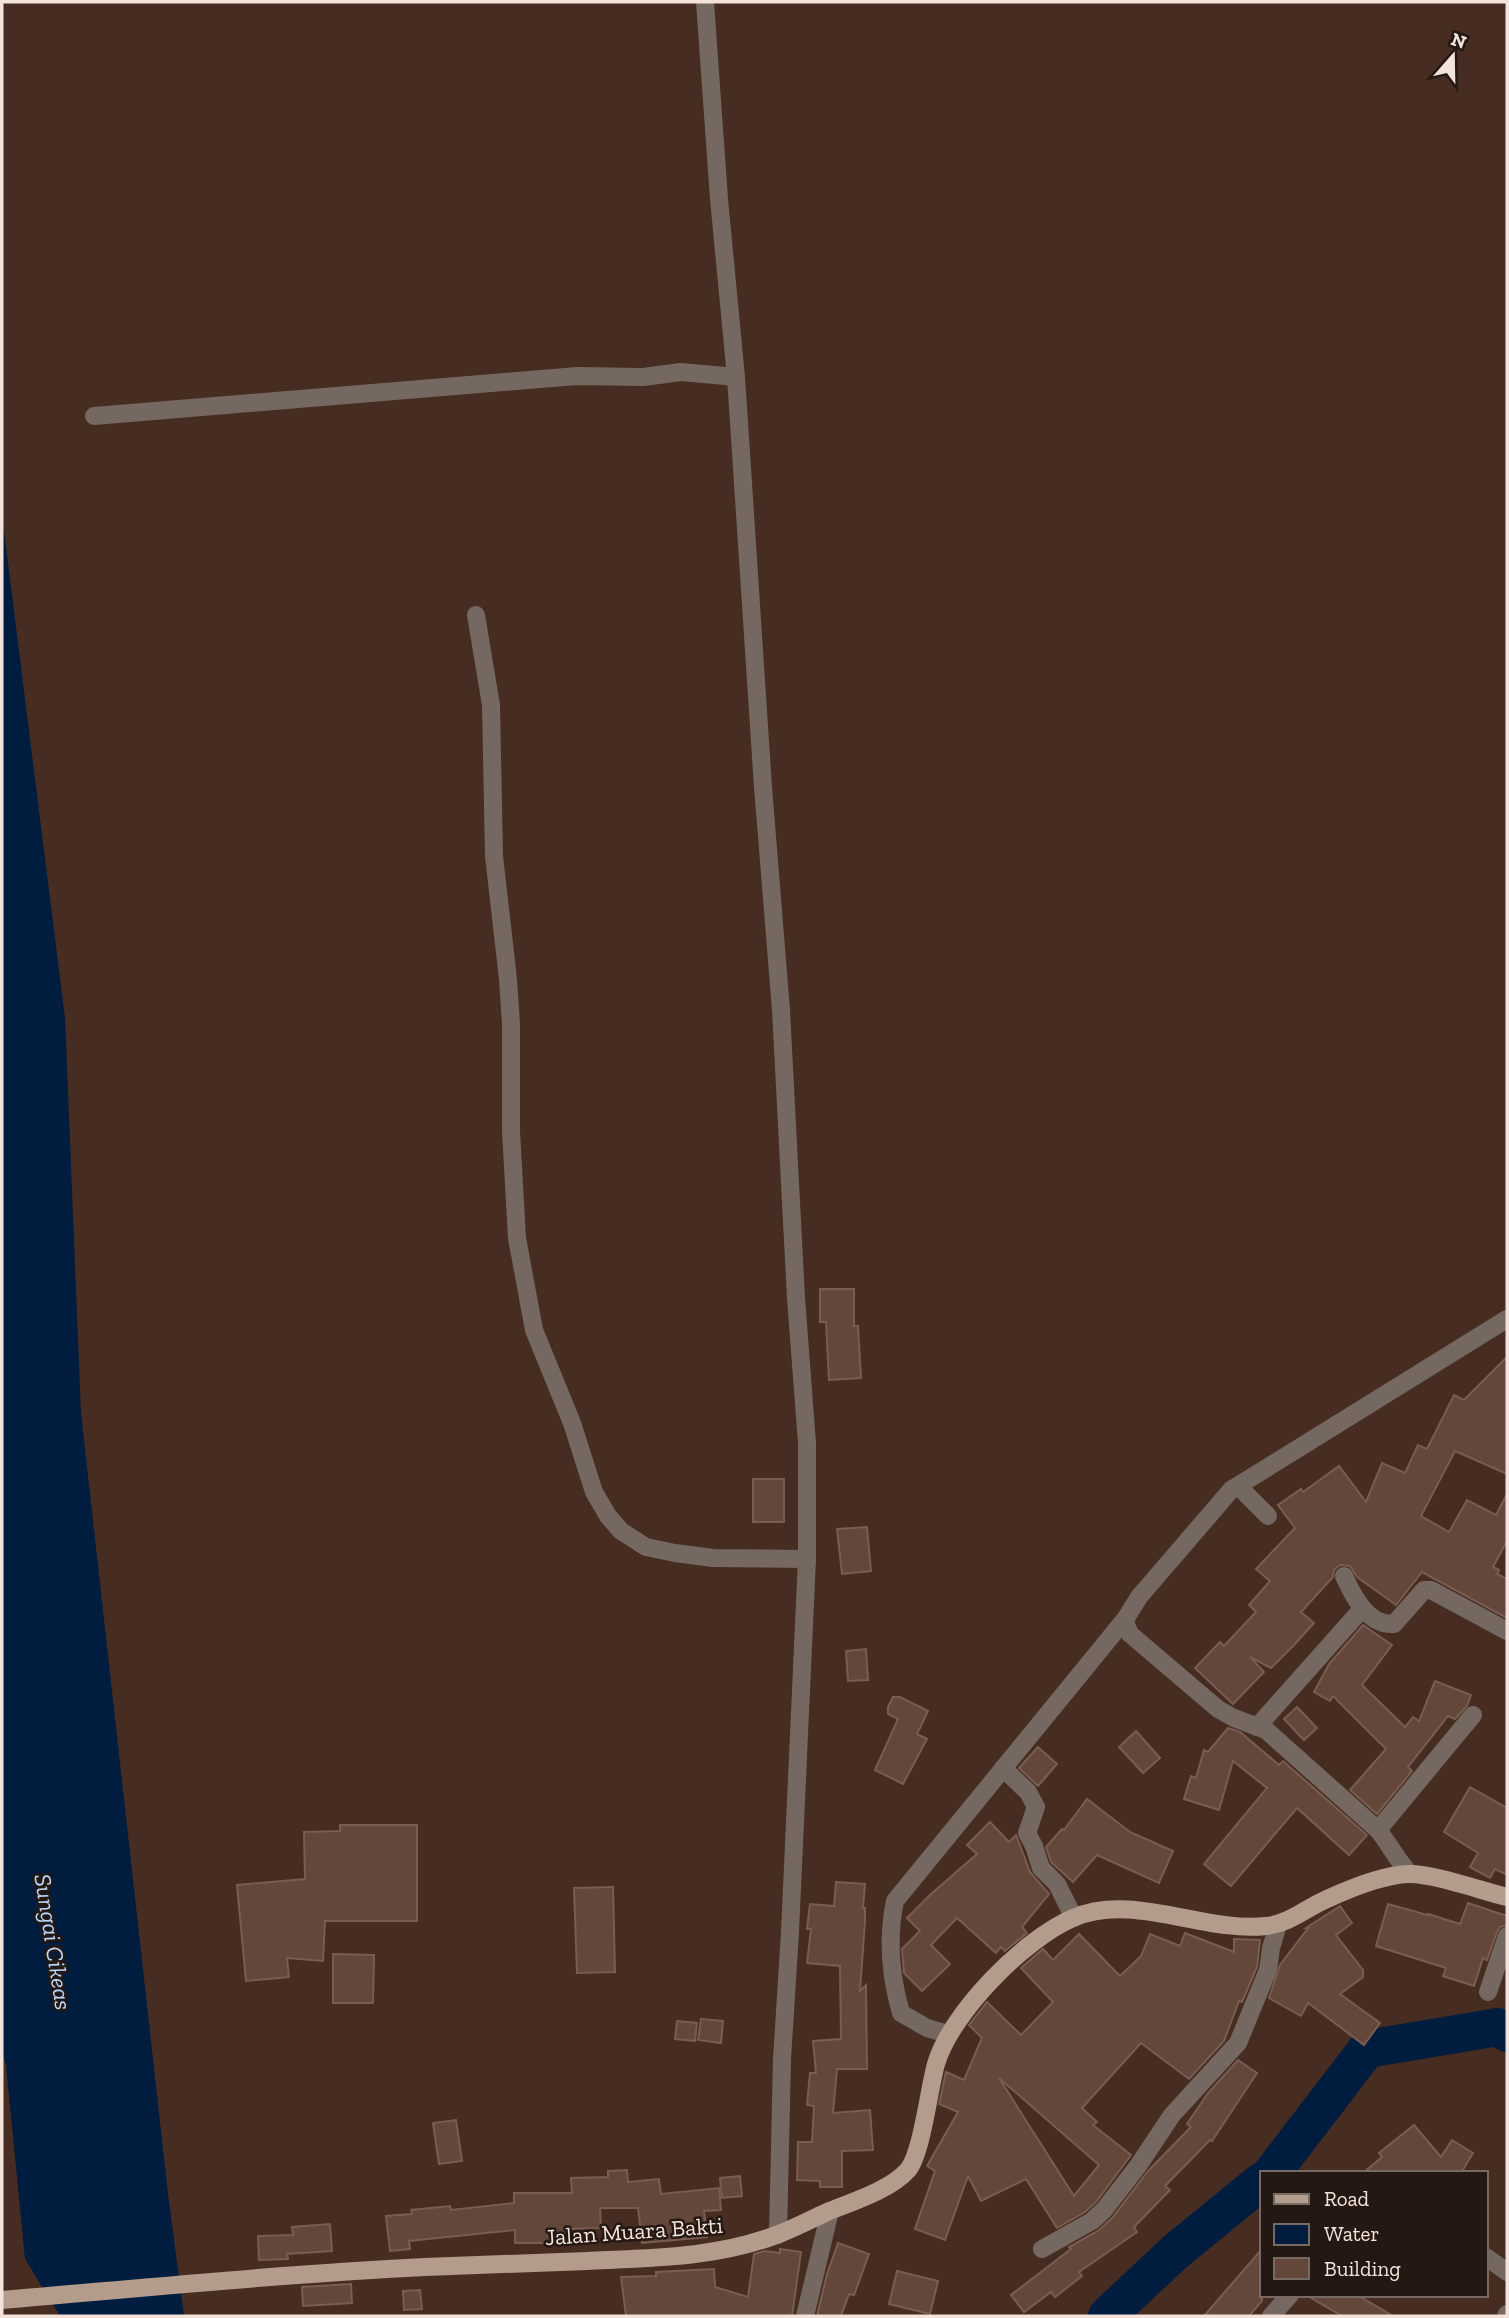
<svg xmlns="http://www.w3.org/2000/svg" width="1509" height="2318" font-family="'Zilla Slab',serif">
  <rect width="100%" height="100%" fill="#462c21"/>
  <polygon fill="#001c3f" points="2,515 65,1018 81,1413 168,2194 184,2316 60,2316 25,2259 6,2065 2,2051"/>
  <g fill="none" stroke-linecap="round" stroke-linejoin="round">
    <g stroke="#001c3f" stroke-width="38">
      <polyline points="1272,2173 1367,2049 1498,2027 1507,2033"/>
      <polyline points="1107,2316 1175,2252 1262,2181"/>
    </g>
  </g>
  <g fill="#62473a" stroke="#7a5d50" stroke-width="2" fill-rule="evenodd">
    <polygon points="820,1289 854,1289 854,1326 858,1326 861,1378 829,1380 826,1322 820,1322"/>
    <polygon points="1507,1357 1507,1474 1455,1451 1421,1516 1449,1532 1467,1500 1496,1515 1507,1494 1507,1541 1493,1567 1499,1570 1497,1574 1507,1579 1507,1618 1422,1572 1396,1605 1357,1577 1350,1566 1340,1565 1334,1570 1333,1577 1301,1612 1314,1623 1294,1645 1271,1668 1250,1657 1264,1672 1233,1704 1195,1668 1220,1642 1224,1646 1256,1612 1249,1605 1270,1581 1256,1569 1295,1528 1278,1505 1301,1489 1303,1492 1339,1466 1366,1502 1382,1463 1405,1473 1418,1445 1427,1449 1454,1395 1464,1400"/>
    <rect x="753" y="1479" width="31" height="43"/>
    <polygon points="867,1527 871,1571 842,1574 837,1529"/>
    <polygon points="1363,1625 1392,1645 1362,1685 1405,1727 1413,1717 1419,1721 1435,1681 1471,1695 1467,1706 1455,1719 1448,1716 1408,1767 1412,1771 1377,1814 1350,1790 1386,1749 1333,1696 1330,1701 1314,1692 1329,1664"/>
    <polygon points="866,1649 868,1680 848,1681 846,1651"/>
    <polygon points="893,1697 900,1697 928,1711 917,1734 927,1739 903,1784 875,1770 898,1719 888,1714 888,1707"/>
    <polygon points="1297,1707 1317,1728 1304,1740 1284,1719"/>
    <polygon points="1228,1728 1240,1732 1279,1765 1283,1761 1367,1835 1349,1855 1297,1808 1231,1886 1204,1864 1267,1788 1233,1761 1219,1810 1184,1799 1191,1776 1196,1778 1204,1750 1208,1752"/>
    <polygon points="1136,1731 1160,1758 1143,1773 1119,1747"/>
    <polygon points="1038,1747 1057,1764 1038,1786 1019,1768"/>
    <polygon points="1470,1787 1507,1808 1507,1875 1495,1869 1490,1878 1470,1867 1478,1853 1444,1832"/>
    <polygon points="1087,1799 1130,1832 1173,1851 1159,1883 1097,1855 1073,1882 1051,1862 1046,1847 1062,1829 1064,1830"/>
    <polygon points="990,1822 1009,1842 1016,1835 1030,1872 1049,1894 1022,1927 1027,1933 1005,1951 1001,1947 996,1953 957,1918 931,1945 950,1964 922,1991 904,1973 902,1949 920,1931 907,1918 931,1894 977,1854 967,1845"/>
    <polygon points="340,1825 417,1825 417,1921 325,1921 323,1961 287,1958 289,1977 246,1981 237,1885 305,1879 304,1832 340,1831"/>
    <polygon points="836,1882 865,1884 863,1908 865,1908 865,1921 860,1991 866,1985 867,2069 837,2069 833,2113 870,2110 873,2150 842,2151 842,2187 820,2187 820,2181 797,2180 798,2142 812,2142 814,2106 807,2105 810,2073 816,2073 813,2041 841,2039 840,1966 807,1963 811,1929 807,1929 810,1904 834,1906"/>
    <polygon points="613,1887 615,1972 577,1973 574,1888"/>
    <polygon points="1468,1903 1507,1916 1507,1925 1500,1927 1497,1932 1487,1960 1483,1958 1474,1986 1443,1976 1446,1968 1376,1946 1388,1904 1427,1915 1428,1914 1460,1924"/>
    <polygon points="1340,1906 1352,1923 1336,1935 1363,1970 1363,1977 1340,1994 1380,2023 1364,2045 1308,2003 1301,2016 1269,1998 1280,1965 1308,1928 1306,1928"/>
    <path d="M1185,1933L1234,1952V1939L1260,1940L1257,1967L1242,2002L1239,2001L1224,2041L1189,2079L1141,2043L1082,2108L1097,2122L1093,2125L1131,2155L1096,2202L1085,2212L1057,2228L1026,2179L981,2201L968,2176L945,2240L915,2229L935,2171L927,2166L958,2112L939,2104L946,2072L964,2080L982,2038L969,2025L987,2002L1021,2035L1053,2002L1021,1968L1043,1949L1053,1960L1079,1934L1120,1976L1141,1956L1150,1934L1180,1946ZM999,2078L1099,2165L1074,2196Z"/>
    <polygon points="333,1954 374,1955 373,2003 333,2003"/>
    <polygon points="701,2019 723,2021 721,2043 698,2040"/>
    <polygon points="677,2021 697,2023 695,2041 675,2039"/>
    <polygon points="1238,2060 1257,2073 1212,2141 1210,2140 1165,2186 1170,2190 1134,2227 1137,2232 1079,2272 1082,2276 1055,2297 1051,2292 1024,2312 1011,2295 1071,2249 1069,2247 1098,2231 1112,2218 1149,2170 1191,2127 1187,2124 1208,2093"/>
    <polygon points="456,2120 462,2161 439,2164 433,2123"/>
    <polygon points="1414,2125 1441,2157 1452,2140 1473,2153 1461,2173 1363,2173 1382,2157 1379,2153"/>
    <polygon points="627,2170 628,2182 659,2179 661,2194 719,2188 721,2210 704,2211 707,2237 642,2243 638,2208 600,2208 601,2228 566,2229 567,2243 515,2243 515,2230 409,2241 410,2249 390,2251 386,2216 412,2214 411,2210 450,2206 451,2210 514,2203 514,2193 572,2193 571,2178 608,2177 608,2171"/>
    <polygon points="740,2176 742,2196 722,2198 720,2178"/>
    <polygon points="330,2224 332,2251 287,2254 288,2259 259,2260 258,2236 293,2235 292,2227"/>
    <polygon points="838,2243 869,2254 854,2295 849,2294 841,2316 817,2316 827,2274"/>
    <polygon points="780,2249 801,2252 792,2316 626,2316 621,2277 656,2276 656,2272 714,2269 715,2287 748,2297 754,2254 765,2251 780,2253"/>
    <polygon points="1262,2249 1262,2301 1249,2316 1204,2316"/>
    <polygon points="897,2271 938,2281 930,2314 889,2304"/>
    <polygon points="351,2284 352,2303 303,2306 302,2287"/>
    <polygon points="420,2290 422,2309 404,2310 403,2291"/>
    <polygon points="1306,2295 1357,2295 1393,2316 1342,2316"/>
  </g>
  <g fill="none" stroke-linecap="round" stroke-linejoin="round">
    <g stroke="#746860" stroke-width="18">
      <polyline points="705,2 719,199 736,377 763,787 781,1010 796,1298 807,1443 807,1559 790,1932 782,2059 778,2235"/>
      <polyline points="94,416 577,376 643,377 681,372 736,377"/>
      <polyline points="476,615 491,705 494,856 508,979 511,1024 511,1131 517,1238 534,1330 572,1423 594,1492 608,1516 621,1531 646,1547 675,1553 713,1558 807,1559"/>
      <polyline points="1236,1487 1241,1489 1268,1516"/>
      <path d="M1344,1576C1353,1596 1368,1626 1394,1624L1424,1590H1431L1507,1631"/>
      <path d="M1126,1618V1625L1130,1634L1218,1709L1234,1718L1266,1730L1378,1830C1390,1845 1397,1860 1410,1874"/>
      <polyline points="1257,1727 1362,1609"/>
      <polyline points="1003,1768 1028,1792 1036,1807 1027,1833 1034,1846 1041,1868 1057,1884 1074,1918"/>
      <polyline points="1378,1830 1473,1715"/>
      <polyline points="1488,1992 1507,1936"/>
      <path d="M948,2034L927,2028L901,2013C890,1975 887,1939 895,1901L1126,1618L1139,1597L1231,1490L1507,1319"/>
      <polyline points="1042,2249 1092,2221 1104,2210 1138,2166 1172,2115 1238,2043 1268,1970 1271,1948 1278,1925"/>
      <polyline points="1486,2257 1507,2272"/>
      <polyline points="805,2316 830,2211"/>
      <polyline points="1271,2316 1290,2295"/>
      <polyline points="1506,2316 1507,2314"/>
    </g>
    <path stroke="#b39c8b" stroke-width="18" d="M2,2300C143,2288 284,2274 425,2267C479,2265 533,2263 587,2261C652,2258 717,2258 779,2234C795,2228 810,2220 825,2213C851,2202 889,2191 908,2170C922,2153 929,2088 936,2064C951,2013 1024,1939 1073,1918C1133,1892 1204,1933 1266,1926C1289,1924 1306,1908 1327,1899C1351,1888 1382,1875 1408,1874C1432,1873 1482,1891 1507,1897"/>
  </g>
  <g text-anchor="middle" stroke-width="5" stroke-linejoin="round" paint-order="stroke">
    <g font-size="23" fill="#f4e3db" stroke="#241813">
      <text transform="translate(634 2231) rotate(-4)" y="8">Jalan Muara Bakti</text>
    </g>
    <g font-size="24" font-style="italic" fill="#b9d7fd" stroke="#241813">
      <text transform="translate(53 1942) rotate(81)" y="8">Sungai Cikeas</text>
    </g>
  </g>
  <rect width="1509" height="2318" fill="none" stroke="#f4e3db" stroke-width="7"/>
  <rect x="1260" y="2171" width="228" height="126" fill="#241813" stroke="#776963" stroke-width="2"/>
  <rect x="1274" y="2194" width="35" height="10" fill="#b39c8b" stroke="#776963" stroke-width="2"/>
  <text x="1324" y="2206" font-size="21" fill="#f4e3db">Road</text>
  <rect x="1274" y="2224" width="35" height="21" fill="#001c3f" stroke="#776963" stroke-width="2"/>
  <text x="1324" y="2241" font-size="21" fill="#f4e3db">Water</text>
  <rect x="1274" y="2258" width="35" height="21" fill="#62473a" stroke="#776963" stroke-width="2"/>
  <text x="1324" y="2276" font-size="21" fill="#f4e3db">Building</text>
  <g transform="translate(1453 56) rotate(20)" stroke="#241813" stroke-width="5" paint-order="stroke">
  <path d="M0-5L12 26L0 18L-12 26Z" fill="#f4e3db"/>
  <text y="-10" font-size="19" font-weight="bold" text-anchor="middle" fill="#f4e3db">N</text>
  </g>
</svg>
